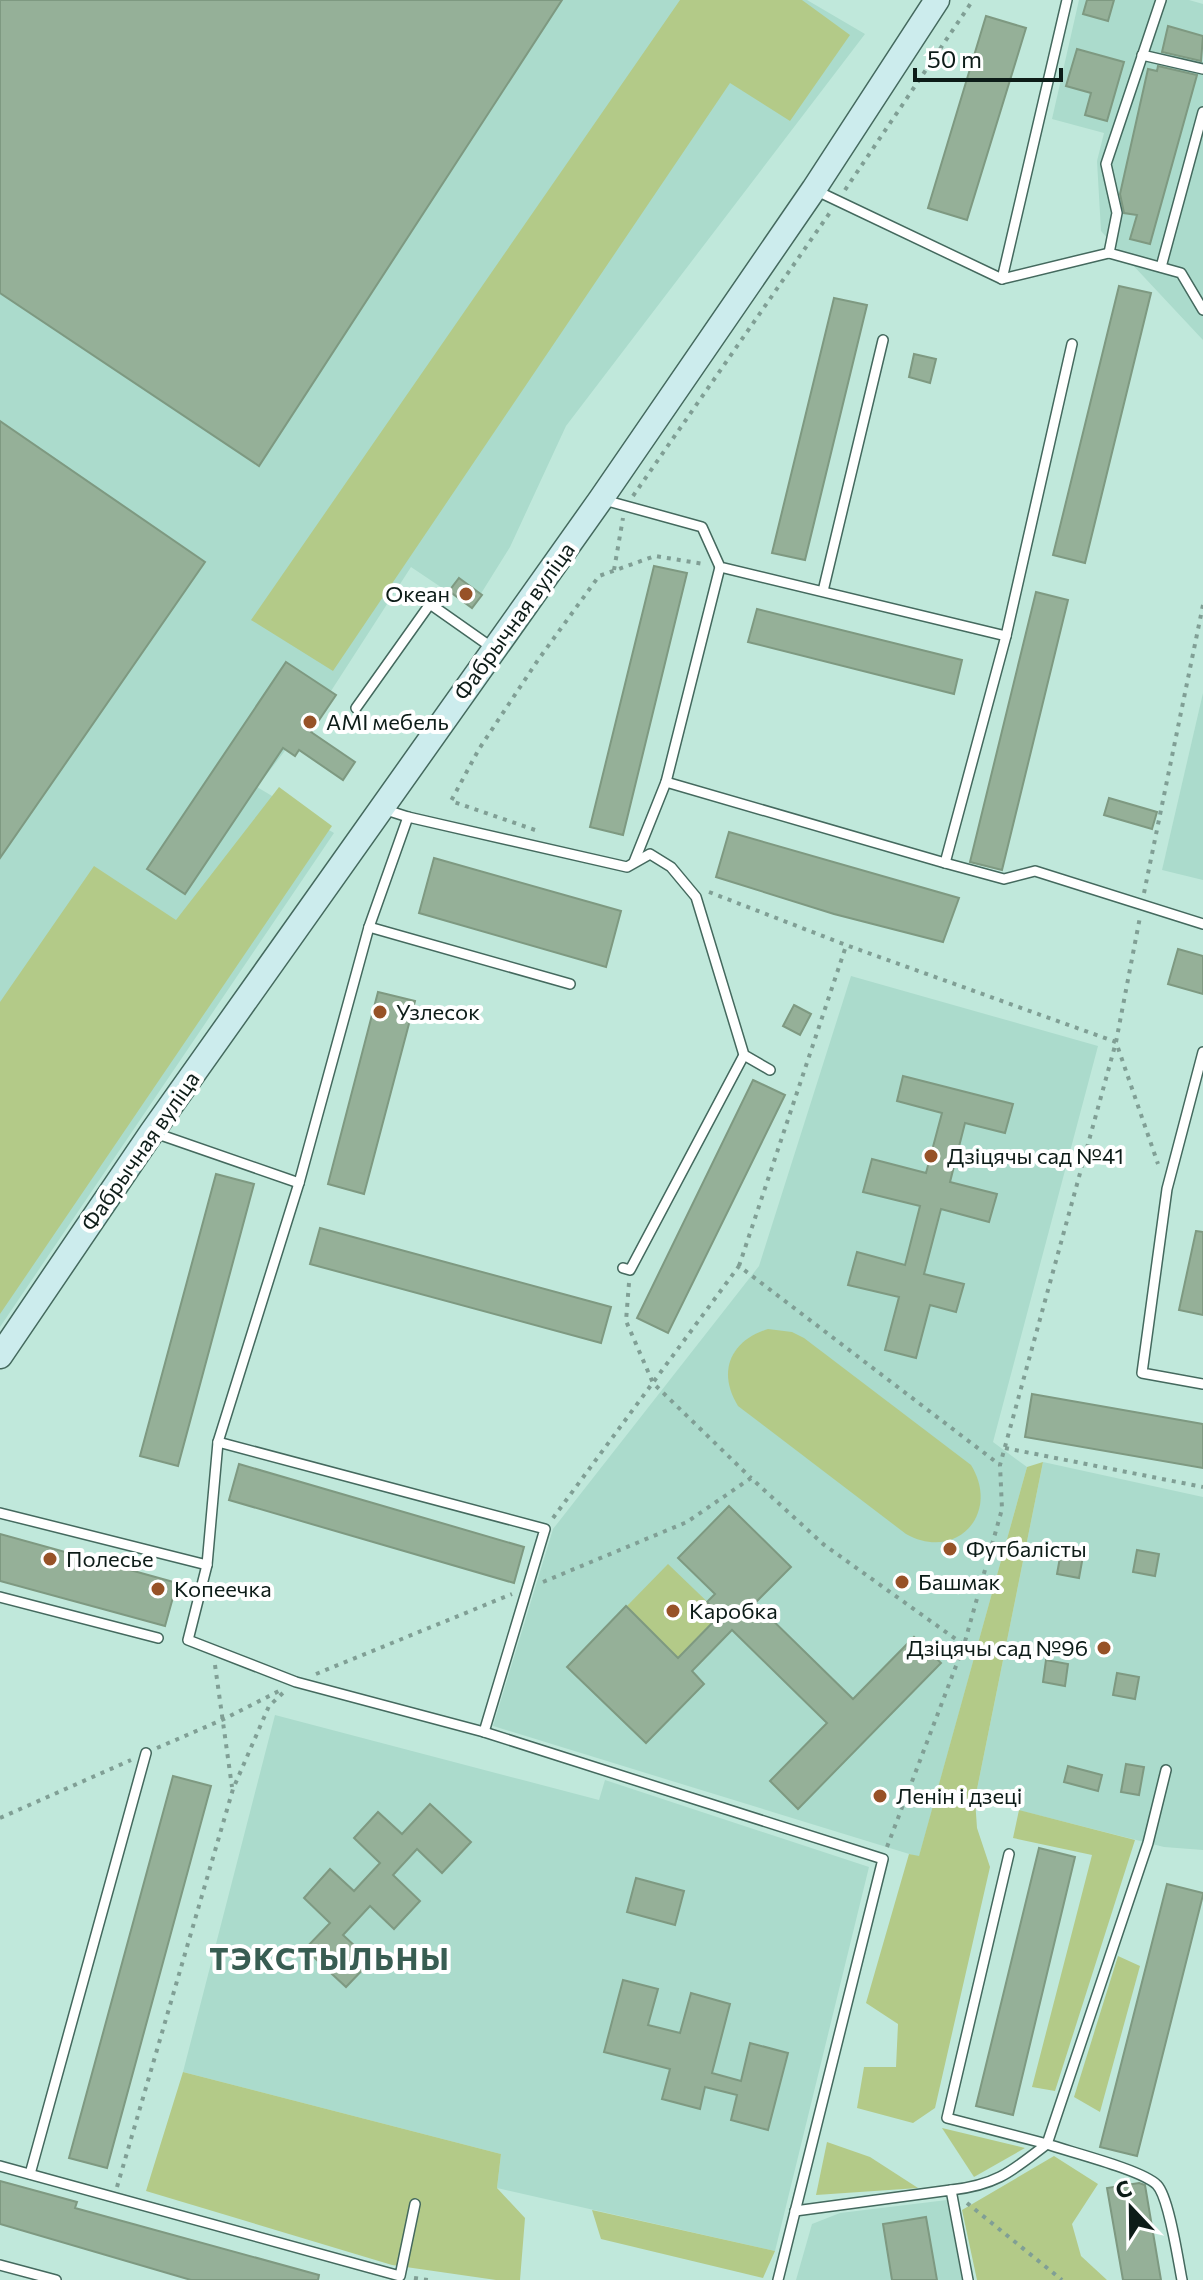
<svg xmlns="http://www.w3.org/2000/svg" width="1203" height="2280" font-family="Commissioner,sans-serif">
  <rect width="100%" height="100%" fill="#c0e8db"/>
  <g fill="#abdbcc">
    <polygon points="0,0 807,0 865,34 566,426 510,547 472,608 411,567 331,691 257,787 334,833 0,1327"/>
    <polygon points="1079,0 1189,0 1203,4 1203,340 1101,231 1097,161 1104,133 1052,119"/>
    <polygon points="1203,693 1203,880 1162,870"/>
    <polygon points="851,976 1098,1046 993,1442 1027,1467 919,1857 493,1726 553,1529 759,1266"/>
    <polygon points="1043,1462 1203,1497 1203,1850 1164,1847 975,1799"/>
    <polygon points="275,1715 599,1800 605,1780 869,1867 775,2251 497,2188 501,2154 183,2072"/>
    <polygon points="947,2200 962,2280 796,2280 812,2224 840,2213"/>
  </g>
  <g fill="#b3ca88">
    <polygon points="680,0 802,0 850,35 790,121 730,83 333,671 251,620"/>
    <polygon points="279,787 332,826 0,1314 0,1002 94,866 176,920"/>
    <path d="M768,1329L792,1332L804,1338L971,1465C1001,1514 956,1562 906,1534L738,1406C717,1372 730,1341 768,1329Z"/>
    <polygon points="1043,1462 975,1799 977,1828 990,1867 935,2108 913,2123 857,2108 864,2067 896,2067 898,2024 866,2003 909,1854 919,1856 1027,1467"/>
    <polygon points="668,1564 721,1615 678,1658 626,1607"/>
    <polygon points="1019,1810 1135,1840 1055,2091 1032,2087 1092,1855 1013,1838"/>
    <polygon points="1118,1956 1140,1966 1100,2112 1074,2097"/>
    <polygon points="183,2072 501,2154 497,2188 525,2218 520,2280 496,2280 392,2265 146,2191"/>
    <polygon points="942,2128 1025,2148 974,2177"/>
    <polygon points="827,2142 870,2157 918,2188 816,2195"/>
    <polygon points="1054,2156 1098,2184 1072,2224 1081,2256 1107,2280 977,2280 962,2210"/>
    <polygon points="592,2210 775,2251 763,2278 601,2239"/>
  </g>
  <g fill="#95b098" stroke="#7e9981" stroke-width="2">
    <polygon points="0,0 562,0 259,466 0,293"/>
    <polygon points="1087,0 1114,0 1108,21 1083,14"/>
    <polygon points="986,16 1026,28 967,220 928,208"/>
    <polygon points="1168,26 1203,36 1201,61 1162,52"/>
    <polygon points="1077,49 1124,62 1107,121 1085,115 1091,93 1066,86"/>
    <polygon points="1158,66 1197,75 1150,244 1130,239 1137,215 1124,213 1120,194 1148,69 1157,71"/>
    <polygon points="1119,286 1151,293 1085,563 1053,555"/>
    <polygon points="834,298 867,305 805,560 772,553"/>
    <polygon points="914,354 936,359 930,383 909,377"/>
    <polygon points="0,421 205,562 0,858"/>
    <polygon points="654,566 687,573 623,835 590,827"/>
    <polygon points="459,578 482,595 472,608 449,591"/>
    <polygon points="1036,592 1068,600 1002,870 970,862"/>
    <polygon points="757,609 962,660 954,694 748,642"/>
    <polygon points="286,662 336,695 311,732 355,762 343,780 299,750 295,756 283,748 185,894 147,869"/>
    <polygon points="1109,798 1157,812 1152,829 1104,815"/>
    <polygon points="729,832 959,898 943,942 834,914 716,877"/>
    <polygon points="434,858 621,911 606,967 419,913"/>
    <polygon points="1178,949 1203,956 1203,994 1168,984"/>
    <polygon points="378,992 415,1001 364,1194 328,1184"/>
    <polygon points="794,1005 811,1014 800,1035 783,1026"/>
    <polygon points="903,1076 1013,1104 1005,1133 965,1123 950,1182 997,1194 989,1222 941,1209 924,1274 964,1284 956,1312 930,1305 916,1358 885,1350 899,1297 848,1285 857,1252 905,1265 920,1206 863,1192 872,1159 926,1173 942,1113 897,1101"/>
    <polygon points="753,1080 785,1095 668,1333 637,1318"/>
    <polygon points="216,1174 254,1184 178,1466 140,1456"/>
    <polygon points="320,1228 611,1307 601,1343 310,1264"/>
    <polygon points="1196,1231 1203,1232 1203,1315 1179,1310"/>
    <polygon points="1032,1394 1203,1424 1203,1468 1025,1437"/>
    <polygon points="239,1464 524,1547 514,1583 229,1500"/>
    <polygon points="729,1506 791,1567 755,1603 853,1699 914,1637 941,1663 798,1809 770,1781 827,1723 732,1630 692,1671 704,1684 646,1743 567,1667 626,1606 678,1658 720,1615 707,1602 715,1594 678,1558"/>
    <polygon points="0,1534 177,1583 165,1626 0,1581"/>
    <polygon points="1137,1550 1159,1554 1155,1576 1133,1572"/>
    <polygon points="1061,1552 1083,1556 1079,1578 1057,1574"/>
    <polygon points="1046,1660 1068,1664 1065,1686 1043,1682"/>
    <polygon points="1117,1673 1139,1677 1135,1699 1113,1695"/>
    <polygon points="1126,1764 1144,1767 1139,1795 1121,1792"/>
    <polygon points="1068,1766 1102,1775 1098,1791 1064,1782"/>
    <polygon points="173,1776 211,1786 107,2168 69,2158"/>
    <polygon points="430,1804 471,1842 442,1873 417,1849 393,1875 420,1901 394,1929 370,1906 343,1935 371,1961 346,1987 305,1949 330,1923 304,1898 330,1869 354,1891 380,1863 354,1838 378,1812 402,1834"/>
    <polygon points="1039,1848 1075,1857 1013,2115 976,2106"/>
    <polygon points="636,1878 684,1891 675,1925 627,1912"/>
    <polygon points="1167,1884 1203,1893 1203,1895 1137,2156 1100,2147"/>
    <polygon points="623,1980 658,1989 648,2025 680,2033 691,1993 730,2004 712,2073 741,2081 750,2043 788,2053 768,2130 731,2120 737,2095 705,2087 700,2109 662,2099 670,2069 604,2052"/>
    <polygon points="0,2181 77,2202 75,2208 319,2275 318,2280 191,2280 0,2224"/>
    <polygon points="1139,2183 1145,2185 1161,2280 1123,2280 1107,2188"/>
    <polygon points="926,2217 937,2280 892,2280 883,2224"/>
  </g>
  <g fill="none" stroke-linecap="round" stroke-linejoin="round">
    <g stroke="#44695e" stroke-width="12">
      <g id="service">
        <polyline points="1142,55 1203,69"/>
        <polyline points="817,191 1002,279 1109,253 1181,273 1203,310"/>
        <polyline points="1109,253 1117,213 1106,164 1161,0"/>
        <polyline points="1161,267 1203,112"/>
        <polyline points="1002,279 1067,0"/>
        <polyline points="604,500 702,527 720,567 1006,636"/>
        <polyline points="823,591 883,340"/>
        <polyline points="356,708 430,604 494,649"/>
        <polyline points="666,782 945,863 1006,636 1072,344"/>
        <polyline points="383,809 408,817 627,867 650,854 671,867 696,897 744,1055 770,1070"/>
        <polyline points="634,862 666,782 720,567"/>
        <polyline points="945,863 1004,879 1035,871 1203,924"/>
        <polyline points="369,927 570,984"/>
        <polyline points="1203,1052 1167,1189 1142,1373 1203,1384"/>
        <polyline points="155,1133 299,1183"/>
        <polyline points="623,1268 630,1270 744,1055"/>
        <polyline points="218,1442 545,1529 484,1732"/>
        <polyline points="0,1513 207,1565 218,1442 299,1183 369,927 408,817"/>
        <polyline points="207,1565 188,1640 296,1682 484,1732 883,1859 778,2280"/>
        <polyline points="0,1597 158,1638"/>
        <path d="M1166,1770L1148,1843L1047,2144C1070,2152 1143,2170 1157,2185C1169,2197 1178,2260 1182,2280"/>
        <polyline points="1009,1854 947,2118 1047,2144"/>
        <polyline points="0,2166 400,2276 415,2204"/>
        <polyline points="30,2174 146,1753"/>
        <path d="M951,2190C997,2185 1012,2171 1047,2144"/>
        <polyline points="795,2211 951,2190 968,2280"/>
        <polyline points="0,2265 56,2280"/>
      </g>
    </g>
    <g stroke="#44695e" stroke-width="27">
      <polyline id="secondary" points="0,1356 152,1132 601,499 814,189 937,0"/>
    </g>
    <g stroke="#809f95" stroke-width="4" stroke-dasharray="4 6" stroke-linecap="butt">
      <polyline points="845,190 973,0"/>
      <polyline points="633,496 831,211"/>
      <polyline points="614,570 623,518"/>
      <polyline points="535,830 451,801 479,749 538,660 599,576 655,556 704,564"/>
      <polyline points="709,892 846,945 1116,1042 1158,1164"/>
      <polyline points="1144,893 1203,605"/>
      <polyline points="739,1266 846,946"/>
      <polyline points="629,1283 626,1321 653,1383 751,1478"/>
      <polyline points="1005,1448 1203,1487"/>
      <polyline points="553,1518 739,1266 1000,1465"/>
      <polyline points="543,1582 687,1522 751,1478 823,1544 964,1645"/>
      <polyline points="215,1665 232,1787"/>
      <polyline points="316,1674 512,1594"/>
      <polyline points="157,1748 224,1719 279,1691"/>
      <polyline points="0,1818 131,1760"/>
      <polyline points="887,1847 964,1645 1002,1509 1000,1465 1116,1042 1140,917"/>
      <polyline points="117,2187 233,1789 269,1706 285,1691"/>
      <polyline points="967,2203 1062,2280"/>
      <polyline points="414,2278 428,2280"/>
    </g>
    <use href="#service" stroke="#fff" stroke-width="9"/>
    <use href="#secondary" stroke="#cceced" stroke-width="24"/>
  </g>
  <g fill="#975227" stroke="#fff" stroke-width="3">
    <circle cx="466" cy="594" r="8"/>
    <circle cx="310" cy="722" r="8"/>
    <circle cx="380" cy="1012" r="8"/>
    <circle cx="931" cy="1156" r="8"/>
    <circle cx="950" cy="1549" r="8"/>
    <circle cx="50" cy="1559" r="8"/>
    <circle cx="902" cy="1582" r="8"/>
    <circle cx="158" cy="1589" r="8"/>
    <circle cx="673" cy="1611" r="8"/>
    <circle cx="1104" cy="1648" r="8"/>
    <circle cx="880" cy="1796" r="8"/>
  </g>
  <g text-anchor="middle" stroke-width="8" stroke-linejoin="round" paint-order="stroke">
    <g font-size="22" fill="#0d1c18" stroke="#fff" text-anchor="start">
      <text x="450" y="602" text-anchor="end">Океан</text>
      <text x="326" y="730">AMI мебель</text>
      <text x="396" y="1020">Узлесок</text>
      <text x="947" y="1164">Дзіцячы сад №41</text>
      <text x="966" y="1557">Футбалісты</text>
      <text x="66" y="1567">Полесье</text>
      <text x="918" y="1590">Башмак</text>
      <text x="174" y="1597">Копеечка</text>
      <text x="689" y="1619">Каробка</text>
      <text x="1088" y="1656" text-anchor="end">Дзіцячы сад №96</text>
      <text x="896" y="1804">Ленін і дзеці</text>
    </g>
    <g font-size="22" fill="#0d1c18" stroke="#fff">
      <text transform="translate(514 621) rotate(-54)" y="8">Фабрычная вуліца</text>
      <text transform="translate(140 1151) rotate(-55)" y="8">Фабрычная вуліца</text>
    </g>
    <g font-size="30" font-weight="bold" letter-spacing="2" fill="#385d52" stroke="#fff">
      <text x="330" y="1970">ТЭКСТЫЛЬНЫ</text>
    </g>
  </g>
  <g transform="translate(1131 2208) rotate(338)" stroke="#ffffff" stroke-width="6" paint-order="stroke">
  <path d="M0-6L14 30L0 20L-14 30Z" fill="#0d1c18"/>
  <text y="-12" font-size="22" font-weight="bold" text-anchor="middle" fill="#0d1c18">С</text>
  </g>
  <path d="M915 68v12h146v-12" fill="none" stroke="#0d1c18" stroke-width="4"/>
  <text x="927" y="68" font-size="24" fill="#0d1c18" stroke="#ffffff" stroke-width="6" paint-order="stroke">50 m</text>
</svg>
